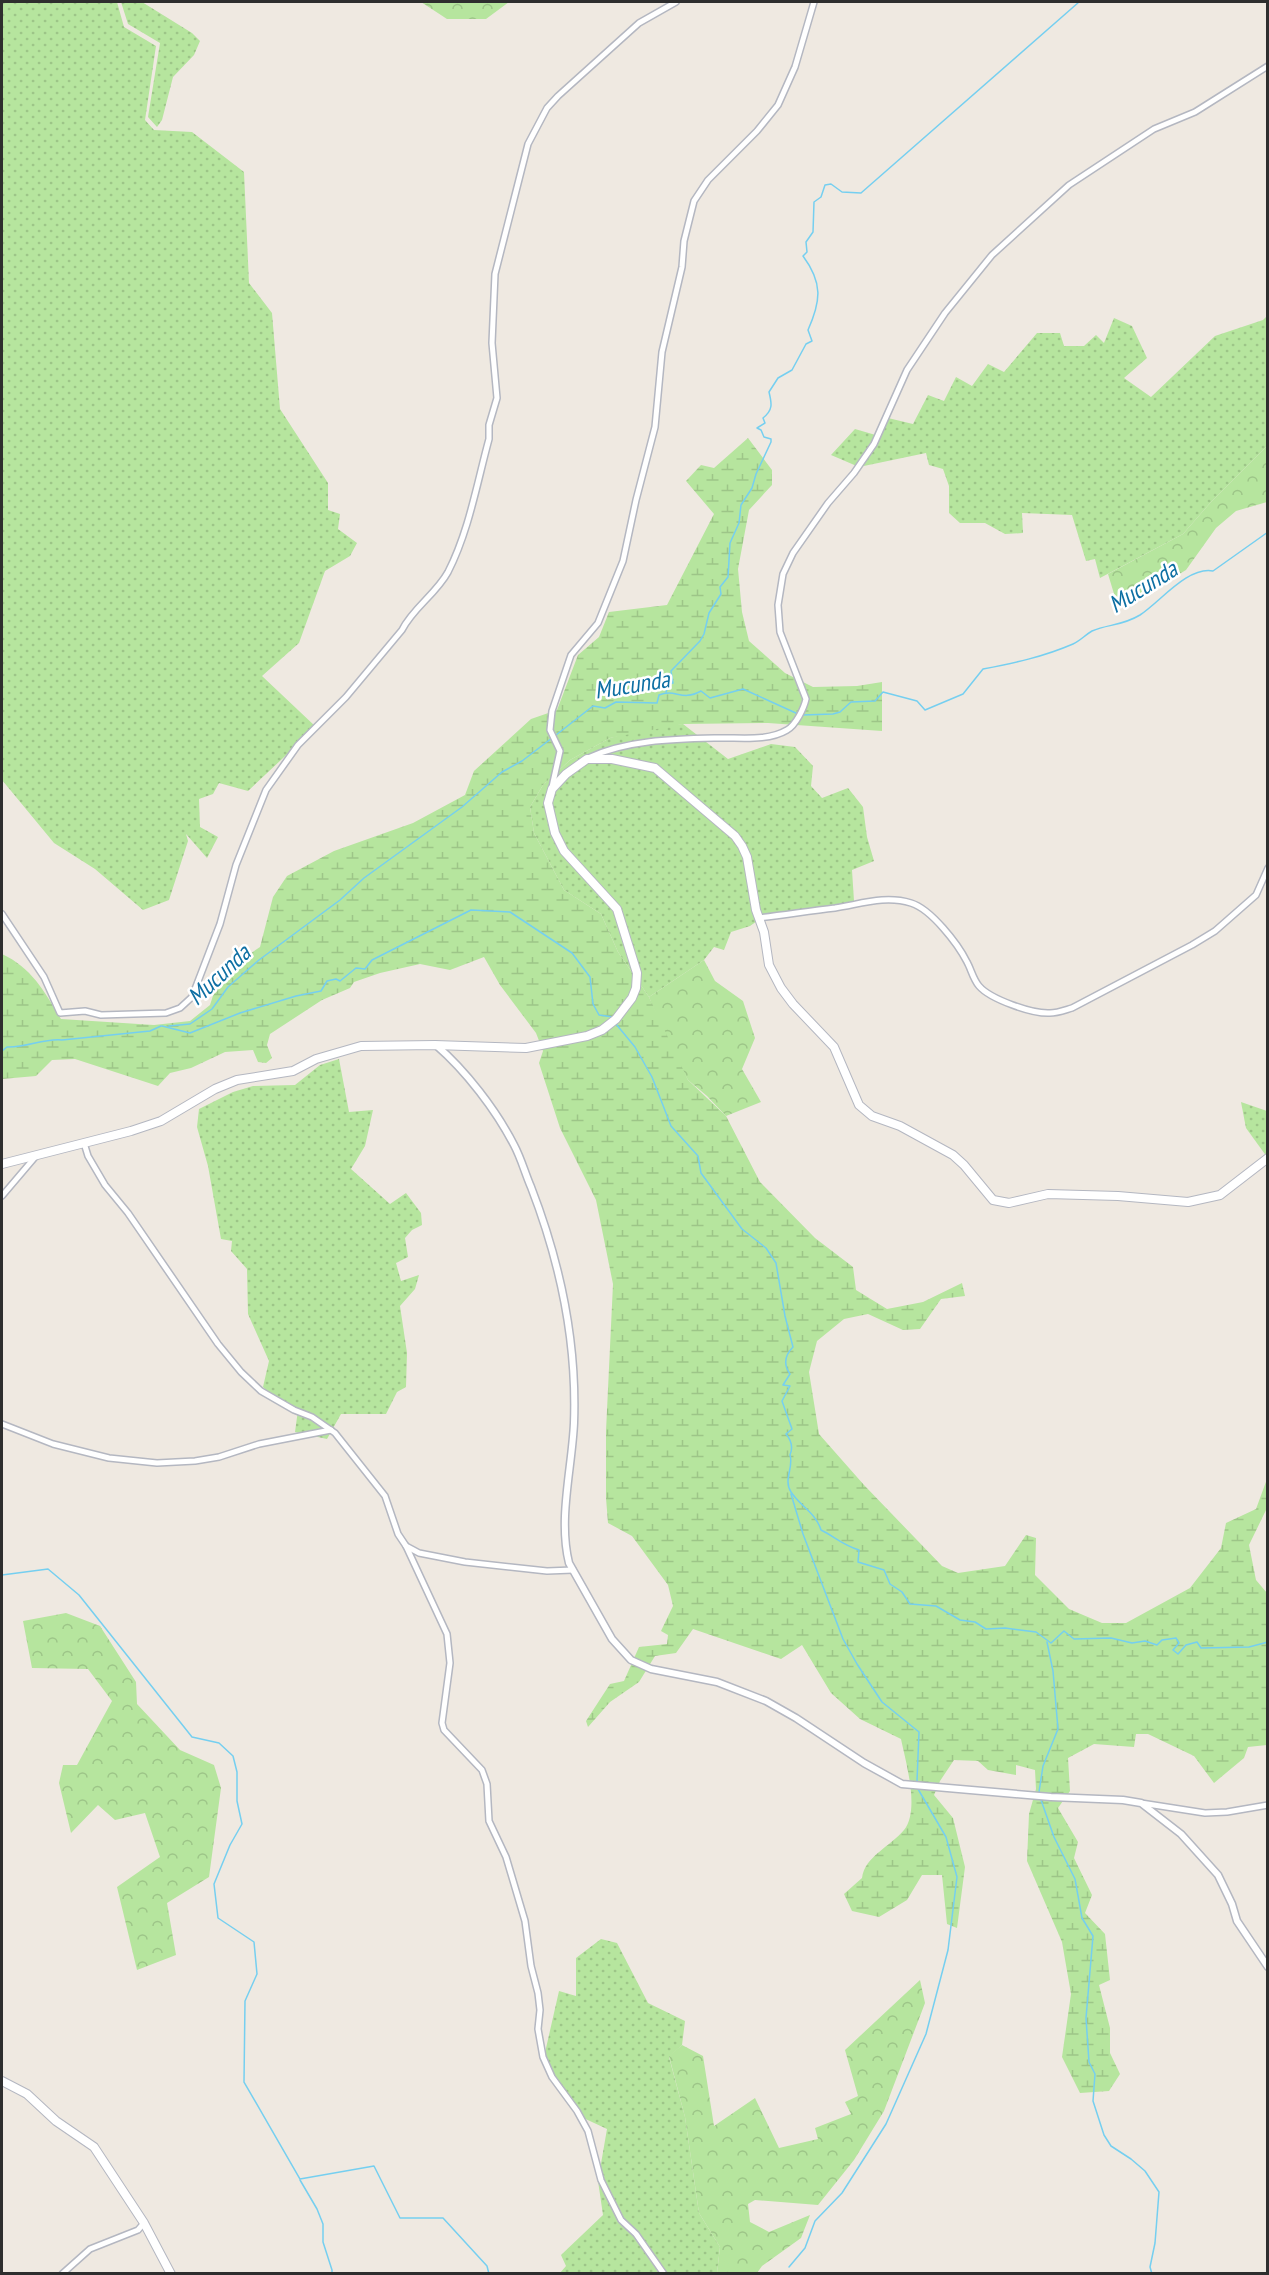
<svg xmlns="http://www.w3.org/2000/svg" width="1269" height="2275" font-family="'PT Sans Narrow',sans-serif">
  <defs>
    <pattern id="grass-dots" width="8" height="8" patternUnits="userSpaceOnUse" patternTransform="scale(1.5)"><rect width="8" height="8" fill="#b6e59e"/><path d="M2 2h.1M6 6h.1" fill="none" stroke="#9dc588" stroke-width="1.8" stroke-linecap="round"/></pattern>
    <pattern id="forest-crowns" width="20" height="18" patternUnits="userSpaceOnUse" patternTransform="scale(1.5)"><rect width="20" height="18" fill="#b6e59e"/><path d="M2 6a3 3 0 1 1 6 0M12 15a3 3 0 1 1 6 0" fill="none" stroke="#9dc588"/></pattern>
    <pattern id="wetland-marsh" width="20" height="14" patternUnits="userSpaceOnUse" patternTransform="scale(1.5)"><rect width="20" height="14" fill="#b6e59e"/><path d="M1 5h8M5 5V1M11 12h8M15 12V8" fill="none" stroke="#9dc588"/></pattern>
  </defs>
  <rect width="100%" height="100%" fill="#efe9e1"/>
  <g fill="url(#grass-dots)">
    <polygon points="2,2 117,2 124,27 156,46 145,120 154,130 192,132 244,172 249,283 272,313 280,409 328,483 328,510 340,514 338,529 357,543 350,556 325,571 299,643 262,676 316,727 248,791 219,783 213,794 199,799 200,827 218,837 207,858 186,834 188,841 169,900 143,910 95,869 54,843 2,780"/>
    <polygon points="121,2 142,2 192,33 200,41 194,55 173,77 162,120 157,127 148,117 160,43 128,24"/>
    <polygon points="1267,316 1267,446 1211,502 1183,534 1100,578 1095,559 1086,561 1072,515 1022,513 1023,533 1005,534 985,523 960,523 949,513 949,486 943,469 929,465 926,453 859,467 831,455 855,429 879,436 888,418 913,424 928,395 944,401 956,377 972,386 988,364 1004,372 1037,333 1060,333 1064,346 1084,346 1096,335 1104,343 1114,318 1132,326 1147,358 1124,378 1151,397 1215,336 1263,320"/>
    <polygon points="683,724 728,759 771,744 795,747 813,766 811,786 822,798 848,788 863,807 867,837 874,861 852,870 854,901 760,919 750,926 731,932 724,950 714,947 704,960 649,997 618,952 601,914 564,890 534,833 530,807 543,785 570,760 610,738 651,727"/>
    <polygon points="339,1059 349,1112 373,1110 365,1146 351,1169 390,1204 406,1193 421,1213 422,1225 412,1230 405,1238 408,1257 396,1263 401,1281 419,1275 415,1289 400,1306 407,1353 406,1387 397,1392 386,1414 341,1414 327,1439 295,1432 298,1410 270,1394 263,1387 269,1361 248,1314 247,1269 231,1251 232,1241 221,1239 208,1166 197,1127 199,1109 233,1092 253,1086 295,1085 320,1065"/>
    <polygon points="1241,1102 1267,1111 1267,1157 1246,1128"/>
    <polygon points="601,1939 617,1943 648,2003 685,2021 682,2045 669,2057 685,2117 699,2213 720,2247 717,2273 560,2273 566,2266 561,2255 603,2215 598,2181 607,2129 577,2115 552,2081 544,2057 559,1991 576,1996 576,1958"/>
  </g>
  <g fill="url(#forest-crowns)">
    <polygon points="421,2 509,2 486,19 447,19"/>
    <polygon points="1267,446 1267,502 1236,511 1216,528 1186,570 1141,597 1118,607 1108,574 1183,534 1211,502"/>
    <polygon points="704,960 715,981 743,1001 755,1038 742,1069 761,1102 726,1116 707,1096 688,1080 670,1047 649,997"/>
    <polygon points="66,1613 100,1626 136,1682 137,1704 180,1750 214,1765 221,1788 209,1877 167,1903 176,1955 137,1970 117,1887 160,1857 145,1813 115,1820 98,1805 71,1833 59,1783 63,1765 77,1765 112,1701 88,1669 32,1668 23,1621"/>
    <polygon points="920,1980 925,2003 884,2111 854,2160 818,2205 755,2200 748,2204 750,2222 769,2232 810,2215 801,2238 762,2266 757,2273 717,2273 720,2247 699,2213 685,2117 669,2056 682,2045 703,2056 714,2126 755,2098 779,2148 818,2139 815,2128 851,2114 845,2102 858,2096 845,2050"/>
  </g>
  <path fill="url(#wetland-marsh)" d="M748,438L772,470V485L749,510L738,569L742,612L749,641L785,673L813,687L857,686L882,682V731L768,723L683,724L610,738L570,760L543,785L530,807L534,833L564,890L601,914L618,952L649,997L688,1080L726,1116L760,1182L815,1238L853,1267L856,1290L887,1309L923,1302L962,1283L965,1296L941,1299L920,1329L903,1330L868,1314L844,1319L817,1341L809,1372L819,1434L864,1485L942,1566L958,1573L1005,1566L1026,1535L1036,1538L1035,1575L1069,1609L1102,1623H1126L1190,1588L1221,1548L1226,1523L1256,1509L1267,1479V1508L1249,1545L1256,1580L1267,1593V1745L1248,1747L1244,1758L1214,1783L1194,1756L1148,1734H1136L1134,1747L1094,1744L1068,1758L1070,1791L1058,1808L1078,1842L1074,1858L1092,1895L1085,1913L1105,1934L1110,1980L1099,1985L1110,2028V2053L1120,2074L1109,2091L1080,2093L1062,2057L1071,1994L1062,1942L1027,1861L1029,1814L1036,1789L1035,1770L1016,1765V1775L988,1770L978,1761L954,1760L940,1781L934,1795L953,1818L965,1867L957,1928L947,1924L942,1875H922L907,1900L879,1917L852,1911L844,1894L862,1878C865,1856 890,1847 904,1830C920,1810 906,1763 901,1739L860,1719L831,1693L802,1645L781,1659L693,1629L676,1653L655,1656L639,1682L610,1702L588,1727L586,1721L610,1684L624,1681L639,1647L667,1644L668,1635L661,1631L673,1606L668,1585L632,1536L608,1523L606,1498V1431L613,1284L596,1200L560,1128L539,1063L543,1051L536,1033L500,985L484,957L450,970L420,964L380,973L354,982L350,988L322,1000L270,1034L267,1045L272,1058L266,1063L258,1062L253,1050L225,1052L191,1068L170,1073L158,1086L75,1059L52,1060L36,1076L2,1079V954C32,968 44,991 61,1019L154,1025L190,1021L210,1005L220,974L260,947L273,897L287,876L334,851L413,823L465,795L474,771L531,719L557,710L578,655L599,637L609,612L667,605L714,514L686,481L701,465L714,468Z"/>
  <g fill="none" stroke-linecap="round" stroke-linejoin="round">
    <g stroke="#75cff0" stroke-width="1.5">
      <path d="M666,692L669,684L673,683L671,671L700,641L704,634L709,613L721,594L720,587L728,577L730,543L739,523L741,505L752,488L756,474L771,442V439L764,437L761,430L757,428L765,423L763,418C773,410 772,404 769,392L778,378L792,370L806,344L812,341L808,330C821,301 823,283 803,256L807,252L806,242L813,232L814,202L821,197L825,185L831,184L842,192L861,193L1079,2"/>
      <path d="M802,715L833,714L840,712L851,702L875,701L883,692L917,701L925,710L963,694L983,669C1014,663 1043,657 1073,644C1080,641 1085,635 1092,631C1108,624 1122,626 1140,615C1160,602 1188,566 1213,571L1268,532"/>
      <path d="M556,735L593,706L605,708L616,702L657,703L659,695C676,688 681,702 701,691L710,698L743,689L798,714"/>
      <path d="M616,1024L635,1047L652,1077L671,1126L698,1156L701,1173L742,1229L766,1248L776,1263L785,1316L793,1347C785,1355 783,1364 790,1374L783,1385L790,1386L782,1401L792,1429L786,1434C791,1440 793,1448 790,1455C794,1467 783,1480 791,1492C800,1506 816,1513 821,1530C835,1537 843,1545 859,1550L858,1562L884,1570L890,1584L902,1592L910,1604L936,1606L960,1620L975,1622L986,1629L1005,1628L1036,1632L1051,1643L1064,1631L1074,1639L1111,1638L1132,1643L1145,1641L1157,1645L1162,1640L1176,1638L1179,1643L1173,1650L1178,1654L1186,1645L1197,1642L1201,1648L1249,1647L1268,1642"/>
      <polyline points="162,1026 190,1033 240,1013 296,996 321,991 327,981 336,979 340,981 356,968 365,969 372,960 471,910 510,912 572,953 590,977 593,1004 599,1015 613,1017"/>
      <polyline points="169,1026 190,1024 212,1009 228,987 259,960 340,900 364,878 462,807 502,772 522,761 552,738"/>
      <path d="M2,1051L7,1047C26,1048 44,1038 62,1040L150,1031L161,1026"/>
      <polyline points="791,1494 803,1534 843,1639 857,1664 882,1702 919,1732 917,1781"/>
      <polyline points="2,1575 48,1569 79,1595 192,1737 219,1743 233,1756 237,1772 237,1801 242,1824 230,1845 214,1884 218,1918 254,1942 257,1974 245,2001 244,2082 300,2179 374,2166 400,2218 443,2218 487,2266 489,2274"/>
      <polyline points="1039,1792 1043,1766 1058,1729 1053,1671 1047,1642"/>
      <polyline points="1041,1800 1054,1837 1075,1879 1082,1918 1093,1936 1086,2018 1089,2062 1095,2074 1093,2101 1104,2135 1111,2146 1131,2159 1145,2171 1159,2192 1155,2243 1150,2267 1152,2274"/>
      <polyline points="300,2180 317,2209 323,2224 323,2242 332,2270 332,2274"/>
      <polyline points="789,2267 805,2248 815,2221 842,2193 886,2124 926,2034 948,1950 957,1877 946,1837 918,1789"/>
    </g>
    <g stroke="#b4b7c1" stroke-width="8">
      <g id="minor">
        <path d="M588,758C626,740 673,739 715,738C738,737 767,742 787,730C796,725 804,708 806,699L780,632L778,605L783,574L793,553L828,503L854,473L874,444L907,370L945,313L992,255L1069,185L1154,129L1195,112L1268,66"/>
        <polyline points="552,787 560,751 550,730 552,711 571,655 598,623 623,561 636,500 655,427 662,352 682,267 684,241 694,201 708,180 757,131 778,105 795,67 814,2"/>
        <path d="M2,914L44,977L60,1013L85,1011L101,1015L166,1013L180,1008L192,997L220,924L236,865L266,790L298,745L346,697L402,630C413,608 436,594 448,572C469,531 477,483 489,439V425L497,398L492,343L495,274L528,144L547,108L558,96L639,23L676,2"/>
        <path d="M758,918C784,915 809,911 835,908C861,904 885,895 911,903C931,909 958,944 967,962C971,969 973,979 979,986C990,999 1032,1014 1050,1013C1057,1013 1065,1010 1072,1008L1192,945L1215,931L1256,895L1268,868"/>
        <polyline points="84,1143 88,1156 105,1185 128,1213 218,1344 241,1372 261,1391 294,1410 312,1417 335,1433 385,1496 398,1534 406,1546 419,1553 465,1562 547,1571 573,1570"/>
        <polyline points="2,1196 36,1156"/>
        <polyline points="2,1424 53,1444 109,1458 157,1463 195,1461 219,1457 259,1444 331,1430"/>
        <polyline points="406,1546 447,1634 450,1663 442,1723 444,1730 482,1770 487,1784 489,1821 506,1857 525,1921 531,1966 538,1993 540,2010 538,2029 543,2057 552,2077 577,2111 588,2131 601,2180 621,2220 636,2234 664,2274"/>
        <polyline points="1141,1803 1205,1813 1227,1812 1268,1805"/>
        <polyline points="62,2274 90,2249 138,2230 144,2223"/>
      </g>
    </g>
    <g stroke="#b4b7c1" stroke-width="9">
      <path id="tertiary" d="M436,1045C466,1071 496,1110 514,1145C521,1158 525,1173 531,1187C560,1262 577,1342 574,1423C572,1468 558,1519 569,1563L612,1639L631,1660L651,1669L717,1682L766,1701L796,1718L864,1763L902,1784L1051,1797L1123,1800L1141,1803L1181,1834L1218,1875L1232,1904L1237,1921L1268,1967"/>
    </g>
    <g stroke="#b4b7c1" stroke-width="10">
      <g id="secondary">
        <polyline points="2,1164 131,1131 161,1121 215,1089 237,1080 293,1071 316,1059 361,1046 435,1045 526,1048 587,1036 602,1030 616,1019 632,998 636,988 637,973 617,909 564,851 555,833 548,803 552,789 566,774 587,759 612,759 655,768 735,836 742,846 747,857 756,910 764,932 769,965 781,988 793,1004 834,1047 859,1105 872,1116 900,1126 953,1155 964,1165 993,1200 1009,1203 1048,1194 1118,1196 1188,1202 1220,1195 1268,1158"/>
        <polyline points="2,2081 27,2094 56,2121 94,2147 144,2223 171,2274"/>
      </g>
    </g>
    <use href="#minor" stroke="#fff" stroke-width="5"/>
    <use href="#tertiary" stroke="#fff" stroke-width="6"/>
    <use href="#secondary" stroke="#fff" stroke-width="8"/>
  </g>
  <g text-anchor="middle" stroke-width="5" stroke-linejoin="round" paint-order="stroke">
    <g font-size="24" font-style="italic" fill="#0d6fa3" stroke="#fff">
      <text transform="translate(1143 587) rotate(-32)" y="8">Mucunda</text>
      <text transform="translate(632 685) rotate(-9)" y="8">Mucunda</text>
      <text transform="translate(219 975) rotate(-43)" y="8">Mucunda</text>
    </g>
  </g>
  <rect width="1269" height="2275" fill="none" stroke="#2e2e2e" stroke-width="6"/>
</svg>
